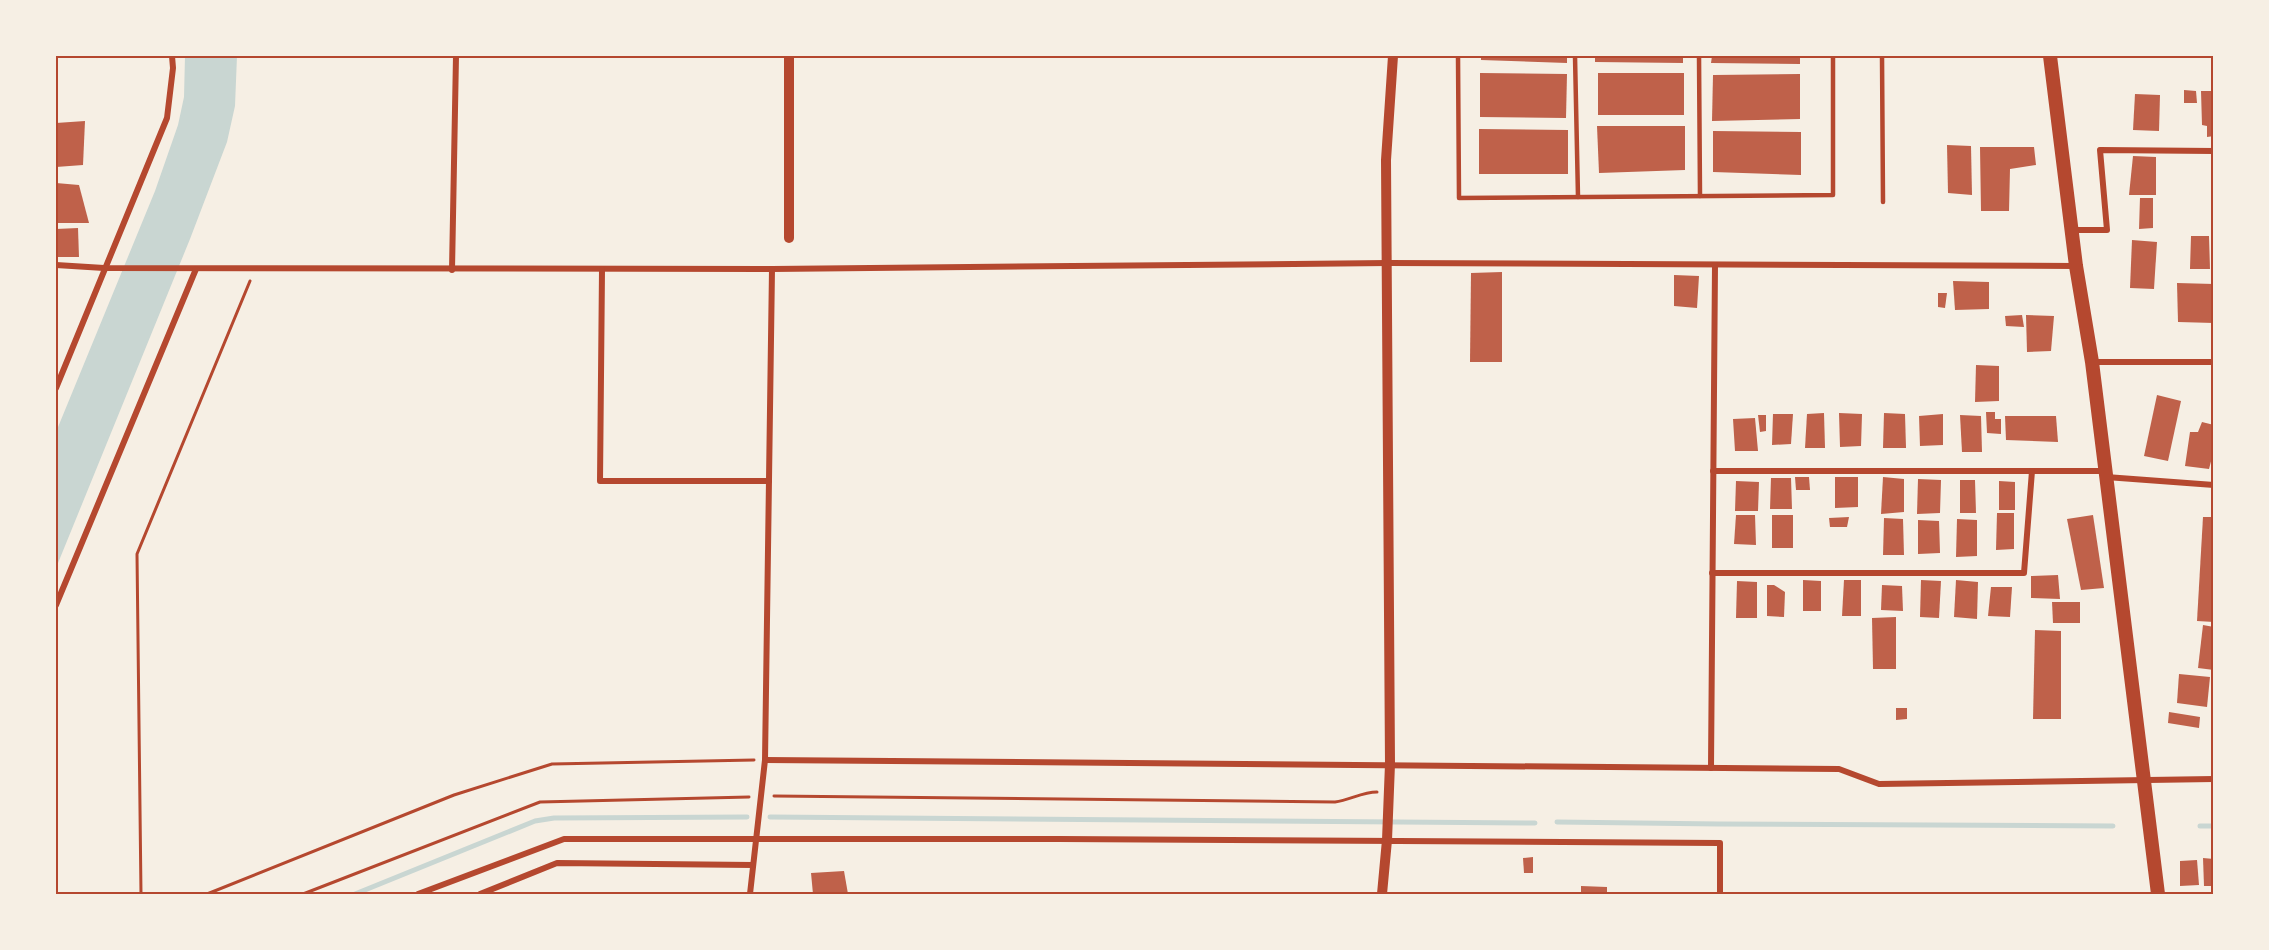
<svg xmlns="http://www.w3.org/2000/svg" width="2269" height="950" font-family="Raleway,sans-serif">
  <rect width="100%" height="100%" fill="#f6efe4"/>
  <polygon fill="#c9d6d2" points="185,56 237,56 235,106 227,142 190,239 56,568 56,432 155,191 178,125 184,97"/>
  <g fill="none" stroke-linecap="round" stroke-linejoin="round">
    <g stroke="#c9d6d2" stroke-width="5">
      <polyline points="770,817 1535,823"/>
      <polyline points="1557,822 1719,824 2113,826"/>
      <polyline points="2200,826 2214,826"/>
      <polyline points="355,894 535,821 554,818 747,817"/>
    </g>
  </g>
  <g fill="#bf614a">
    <polygon points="1481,56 1567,56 1567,63 1481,60"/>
    <polygon points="1595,56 1683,56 1683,63 1595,62"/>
    <polygon points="1712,56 1800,56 1800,64 1711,63"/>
    <polygon points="1480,73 1567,74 1566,118 1480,117"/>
    <rect x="1598" y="73" width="86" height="42"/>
    <polygon points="1800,74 1800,119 1712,121 1713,75"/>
    <polygon points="2184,90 2196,91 2197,103 2184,103"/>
    <polygon points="2201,91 2214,91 2214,136 2207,137 2207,126 2202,125"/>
    <polygon points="2135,94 2160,95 2159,131 2133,130"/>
    <polygon points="85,121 83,165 56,167 56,123"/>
    <polygon points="1597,126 1685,126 1685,170 1599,173"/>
    <polygon points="1479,129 1568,130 1568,174 1479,174"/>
    <polygon points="1713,131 1801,132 1801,175 1713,172"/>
    <polygon points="1947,145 1971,146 1972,195 1948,193"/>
    <polygon points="1980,147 2034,147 2036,165 2010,169 2009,211 1981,211"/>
    <polygon points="2133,156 2156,157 2156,195 2129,195"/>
    <polygon points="56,183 79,185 89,223 56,223"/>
    <polygon points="2140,198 2153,198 2153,228 2139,229"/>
    <polygon points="78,228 79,257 57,257 56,229"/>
    <polygon points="2191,236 2209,236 2210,269 2190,269"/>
    <polygon points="2132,240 2157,242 2154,289 2130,288"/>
    <polygon points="1502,272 1502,362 1470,362 1471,273"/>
    <polygon points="1674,275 1699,276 1697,308 1674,306"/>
    <polygon points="1953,281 1989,282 1989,309 1955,310"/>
    <polygon points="2177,283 2214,284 2214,323 2178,322"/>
    <polygon points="1938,293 1947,293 1945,308 1938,307"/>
    <polygon points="2022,315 2024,327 2006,326 2005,316"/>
    <polygon points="2026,315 2054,316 2051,351 2027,352"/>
    <polygon points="1976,365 1999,366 1999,401 1975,402"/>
    <polygon points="2157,395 2181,401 2168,461 2144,456"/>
    <polygon points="1986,412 1995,412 1995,419 2001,419 2001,434 1987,433"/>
    <polygon points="1824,413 1825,448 1805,448 1807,414"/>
    <polygon points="1839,413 1862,414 1861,446 1840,447"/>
    <polygon points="1884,413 1905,414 1906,448 1883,448"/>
    <polygon points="1773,414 1793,414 1791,444 1772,445"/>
    <polygon points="1943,414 1943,445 1920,446 1919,416"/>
    <polygon points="1758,415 1766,415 1766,431 1760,432"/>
    <polygon points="1960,415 1981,416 1982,452 1962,452"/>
    <polygon points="2005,416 2056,416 2058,442 2006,440"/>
    <polygon points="1755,418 1758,451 1735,451 1733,419"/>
    <polygon points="2202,422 2214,425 2214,450 2209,469 2185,466 2190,432 2198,432"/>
    <polygon points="1795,477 1809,477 1810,490 1796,490"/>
    <polygon points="1835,477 1858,477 1858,507 1835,508"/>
    <polygon points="1883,477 1904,479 1904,512 1881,514"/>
    <polygon points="1771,478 1791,478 1792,509 1770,509"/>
    <polygon points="1918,479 1941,480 1940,513 1917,514"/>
    <polygon points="1960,480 1975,480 1976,513 1960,513"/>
    <polygon points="1736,481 1759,482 1758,511 1735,511"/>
    <polygon points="1999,481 2015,482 2015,510 1999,510"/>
    <polygon points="1997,513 2014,513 2014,549 1996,550"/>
    <polygon points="1736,515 1755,515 1756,545 1734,544"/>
    <rect x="1772" y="515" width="21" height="33"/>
    <polygon points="2093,515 2104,588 2081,590 2067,519"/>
    <polygon points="1849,517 1847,527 1830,527 1829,518"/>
    <polygon points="2203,517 2214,517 2214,622 2197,621"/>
    <polygon points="1884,518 1903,519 1904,555 1883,555"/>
    <polygon points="1957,519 1977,520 1977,556 1956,557"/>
    <polygon points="1918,520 1939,521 1940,553 1918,554"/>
    <polygon points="2058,575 2060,599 2031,598 2031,576"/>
    <polygon points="1803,580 1821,581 1821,611 1803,611"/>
    <polygon points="1844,580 1861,580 1861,616 1842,616"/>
    <polygon points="1921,580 1941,581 1939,618 1920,617"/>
    <polygon points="1956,580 1978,582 1977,619 1954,617"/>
    <polygon points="1737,581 1757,582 1757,618 1736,618"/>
    <polygon points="1767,585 1774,585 1785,592 1784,617 1767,616"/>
    <polygon points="1882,585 1902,586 1903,611 1881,610"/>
    <polygon points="1991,587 2012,587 2010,617 1988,616"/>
    <polygon points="2052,602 2080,602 2080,623 2053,623"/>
    <polygon points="1896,617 1896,669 1873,669 1872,618"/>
    <polygon points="2203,625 2214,627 2214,670 2198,668"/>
    <polygon points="2035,630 2061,631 2061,719 2033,719"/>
    <polygon points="2179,674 2210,677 2207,707 2177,703"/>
    <polygon points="1896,708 1907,708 1907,719 1896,720"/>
    <polygon points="2169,712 2200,717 2199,728 2168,723"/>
    <polygon points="1533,857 1533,873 1524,873 1523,858"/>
    <polygon points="2203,858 2214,859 2214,886 2204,886"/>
    <polygon points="2197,860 2199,885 2180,886 2180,861"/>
    <polygon points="844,871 848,894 813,894 811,873"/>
    <polygon points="1581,886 1607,887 1607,894 1581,894"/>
  </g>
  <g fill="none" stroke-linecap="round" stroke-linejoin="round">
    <g stroke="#b5482f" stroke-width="3">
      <path d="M774,796L1335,802C1350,800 1362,792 1377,792"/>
      <polyline points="141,894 137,554 250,281"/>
      <polyline points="207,894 454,795 552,764 754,760"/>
      <polyline points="303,894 540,802 749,797"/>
    </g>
    <g stroke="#b5482f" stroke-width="4.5">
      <polyline points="1458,56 1459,198 1833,195 1833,56"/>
      <polyline points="1575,56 1578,197"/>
      <polyline points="1699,56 1700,196"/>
      <polyline points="1882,56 1883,202"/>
    </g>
    <g stroke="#b5482f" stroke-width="6">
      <polyline points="2072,230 2107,230 2100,150 2214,151"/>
      <polyline points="56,265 104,268 772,269 1388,263 2076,266"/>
      <polyline points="452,270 456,56"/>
      <polyline points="602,270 600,481 769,481"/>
      <polyline points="2092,362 2214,362"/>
      <polyline points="56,388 167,118 173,68 172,56"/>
      <polyline points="1713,471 2106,471"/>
      <polyline points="2106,477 2214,485"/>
      <polyline points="1712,573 2024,573 2032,471"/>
      <polyline points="56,605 196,269"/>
      <polyline points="765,760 1839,769 1879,784 2214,779"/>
      <polyline points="1711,768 1715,265"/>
      <polyline points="418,894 564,839 1060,839 1720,843 1720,894"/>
      <polyline points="480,894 557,863 753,865"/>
      <polyline points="750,894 765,760 772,269"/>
    </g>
    <g stroke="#b5482f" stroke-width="10">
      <polyline points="789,56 789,238"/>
      <polyline points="1382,894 1387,840 1390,764 1386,160 1393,56"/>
    </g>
    <polyline stroke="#b5482f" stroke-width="14" points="2050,56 2076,266 2092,362 2158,894"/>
  </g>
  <rect width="2269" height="950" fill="none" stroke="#f6efe4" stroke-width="114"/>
  <rect x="57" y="57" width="2155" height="836" fill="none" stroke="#b5482f" stroke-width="2"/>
</svg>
